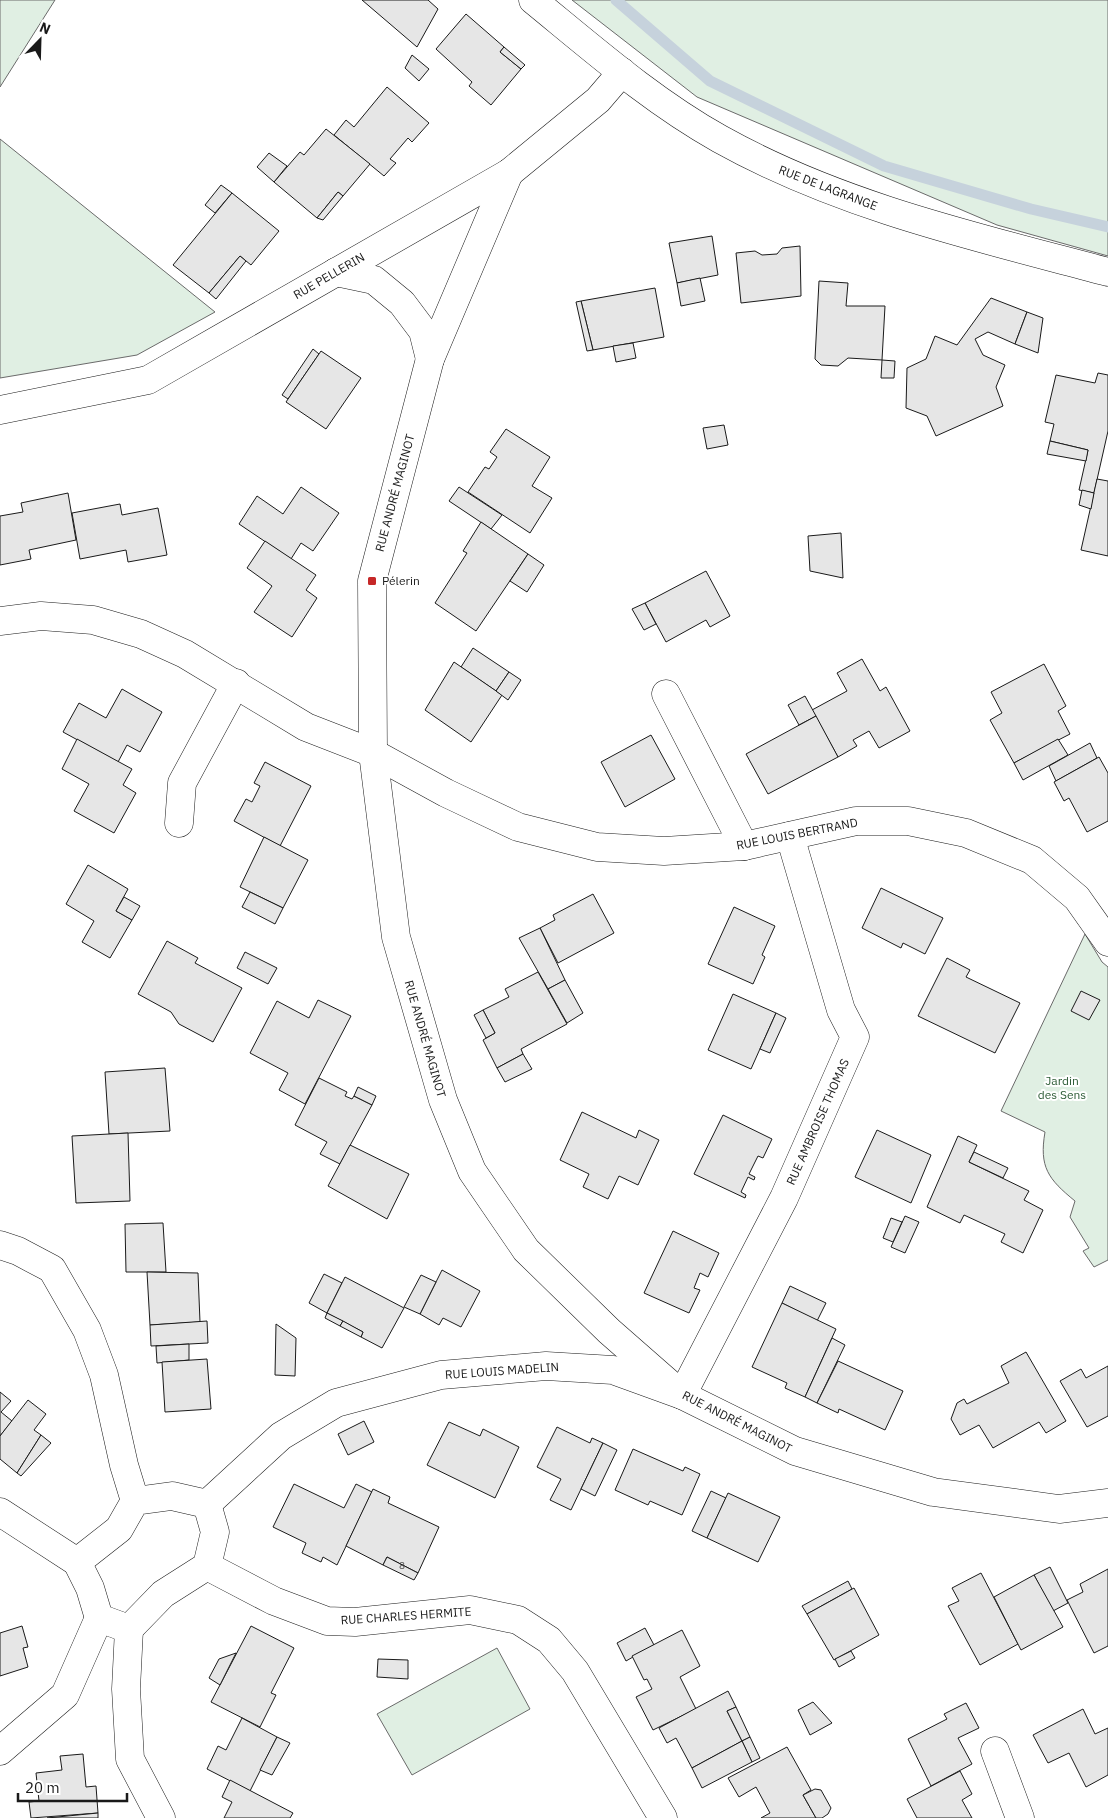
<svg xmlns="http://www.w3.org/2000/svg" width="1108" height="1818" font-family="'IBM Plex Sans',sans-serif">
  <rect width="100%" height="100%" fill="#fff"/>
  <g fill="#e0efe3" stroke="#6a6a6a">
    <polygon points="0,0 55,0 0,87"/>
    <polygon points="572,0 1108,0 1108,256 997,225 697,97"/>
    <polygon points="0,140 0,139 215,312 137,355 0,378"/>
    <path d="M1085,934L1102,962L1108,967V1260L1094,1267L1083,1251L1089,1248L1070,1217L1075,1201C1048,1179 1039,1167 1045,1132L1001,1111Z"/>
    <polygon points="497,1648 530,1709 412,1775 377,1714"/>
  </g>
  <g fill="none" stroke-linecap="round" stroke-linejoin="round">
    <polyline stroke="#c6d2dc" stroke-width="11" points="616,0 710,81 884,166 1031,209 1108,227"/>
  </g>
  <g fill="#e6e6e6" stroke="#1a1a1a">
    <polygon points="362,0 428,0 438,9 417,47"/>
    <polygon points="466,14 504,47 500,52 521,69 491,105 469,86 472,82 436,49"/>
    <polygon points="504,47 525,65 521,69 500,52"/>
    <polygon points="412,55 429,69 419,81 405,68"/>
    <polygon points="387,87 429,123 412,142 408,138 390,159 396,163 384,176 334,135 346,120 354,127"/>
    <polygon points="326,129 370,164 343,196 338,192 317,218 274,182 300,152 304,155"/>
    <polygon points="269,153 287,166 274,182 257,167"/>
    <polygon points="221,185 232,193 215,213 205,205"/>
    <polygon points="338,192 343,196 323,220 317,218"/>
    <polygon points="232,193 279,231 251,265 240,256 209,293 173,265"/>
    <polygon points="712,236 718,275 677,283 669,243"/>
    <polygon points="800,246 801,296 741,303 736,253 755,251 762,255 777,254 782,248"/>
    <polygon points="240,256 246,261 216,299 209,293"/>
    <polygon points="700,278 705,301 681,306 677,283"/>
    <polygon points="819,281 848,283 846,306 885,306 882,360 848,358 838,366 821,365 815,359"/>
    <polygon points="655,288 664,337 593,350 581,301"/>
    <polygon points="991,298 1027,312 1015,344 988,332 975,339 983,355 1005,365 996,387 1003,406 936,436 927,416 906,408 907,368 926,359 935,336 957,345"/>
    <polygon points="581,301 593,350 587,351 576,302"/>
    <polygon points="1027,312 1043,318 1038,353 1015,344"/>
    <polygon points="633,343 636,358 616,362 613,346"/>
    <polygon points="313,349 319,354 288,399 282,395"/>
    <polygon points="321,351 361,378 326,429 286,402"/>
    <polygon points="882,360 895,361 894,378 881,378"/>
    <polygon points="1098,373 1108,375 1108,431 1094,493 1079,490 1088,450 1050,441 1054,424 1045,422 1056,375 1095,383"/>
    <polygon points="724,425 728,445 707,449 703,428"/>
    <polygon points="506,429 550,457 532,486 552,498 530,533 468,492 485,467 489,469 497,457 490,452"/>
    <polygon points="1050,441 1088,450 1086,461 1047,454"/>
    <polygon points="1097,479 1108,481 1108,556 1081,550"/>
    <polygon points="301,487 339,513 313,551 301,543 291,559 239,524 257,496 283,514"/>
    <polygon points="459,487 502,515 491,529 449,501"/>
    <polygon points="1082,490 1094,493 1091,509 1079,505"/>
    <polygon points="68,493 76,540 29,550 31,559 0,565 0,516 23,512 21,503"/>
    <polygon points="120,504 122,515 158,508 167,555 128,562 126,550 80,559 72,513"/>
    <polygon points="481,522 528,554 476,631 435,603 467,553 463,551"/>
    <polygon points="841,533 843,578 810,571 808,536"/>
    <polygon points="265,541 316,575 306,590 317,598 292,637 254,612 272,586 247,568"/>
    <polygon points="528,554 544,565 527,592 510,581"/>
    <polygon points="706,571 730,616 710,627 706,620 666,642 645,603"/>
    <polygon points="645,603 656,624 644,630 632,609"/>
    <polygon points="473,648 509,672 496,691 461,667"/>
    <polygon points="862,659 880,691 886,687 910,731 879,748 869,731 853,740 857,746 838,757 812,710 847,691 837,673"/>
    <polygon points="454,662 502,695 471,742 425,710"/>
    <polygon points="1044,664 1066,706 1058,711 1070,734 1014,763 990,720 1002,713 991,692"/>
    <polygon points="509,672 521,680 508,700 496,691"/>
    <polygon points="122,689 162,712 140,752 127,745 118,762 63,732 79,703 106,718"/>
    <polygon points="805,696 816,716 799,725 788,705"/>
    <polygon points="816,716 838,757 768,794 746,754"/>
    <polygon points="651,735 675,779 625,807 601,762"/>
    <polygon points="77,739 132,769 123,785 136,793 114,833 74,811 89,784 62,769"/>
    <polygon points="1058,739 1068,755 1023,780 1014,763"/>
    <polygon points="1090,743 1097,758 1056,781 1049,766"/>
    <polygon points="1099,757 1108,773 1108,821 1087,832 1069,798 1064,801 1054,782"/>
    <polygon points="265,762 311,786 280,846 234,821 246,799 252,802 260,786 254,783"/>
    <polygon points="264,837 308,860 283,908 240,887"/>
    <polygon points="88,865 128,889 116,911 132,920 110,958 82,942 94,921 66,904"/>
    <polygon points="881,888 943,918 925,954 903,943 901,948 862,928"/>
    <polygon points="250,892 283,908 275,924 242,907"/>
    <polygon points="593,894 614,933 558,963 540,928 555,920 553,915"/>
    <polygon points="124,897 140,906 132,920 116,911"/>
    <polygon points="734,907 775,926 762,955 765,957 753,984 708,964"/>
    <polygon points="540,928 565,980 548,989 519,938"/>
    <polygon points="167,941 198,958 195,963 242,988 213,1042 179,1024 171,1012 138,994"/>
    <polygon points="245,952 277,968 268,984 237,968"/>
    <polygon points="947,958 970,970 966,977 1020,1003 995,1053 918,1016"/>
    <polygon points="538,972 567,1024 521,1049 523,1054 497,1068 483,1040 495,1033 483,1010 509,997 505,989"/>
    <polygon points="565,980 583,1013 567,1023 548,989"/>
    <polygon points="1081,991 1100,1000 1089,1020 1071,1011"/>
    <polygon points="733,994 776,1013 751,1069 708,1050"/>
    <polygon points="318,1000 351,1016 305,1104 279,1090 288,1073 250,1053 277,1001 309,1018"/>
    <polygon points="483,1010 495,1033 486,1038 474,1015"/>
    <polygon points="776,1013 786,1018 770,1053 760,1049"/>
    <polygon points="523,1054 532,1069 505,1082 497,1068"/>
    <polygon points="165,1068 170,1131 109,1134 105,1072"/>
    <polygon points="319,1078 347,1092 345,1096 352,1099 354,1096 372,1105 340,1164 320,1154 327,1142 295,1125"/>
    <polygon points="358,1087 376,1096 372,1105 354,1096"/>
    <polygon points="582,1112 636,1138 639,1130 659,1140 638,1185 619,1176 608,1199 583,1187 589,1174 560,1160"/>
    <polygon points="723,1115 772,1139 763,1158 758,1156 749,1174 755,1177 754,1180 748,1177 741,1192 746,1195 745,1198 694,1174"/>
    <polygon points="877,1130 931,1155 911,1203 855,1177"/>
    <polygon points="128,1133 130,1201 76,1203 72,1136"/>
    <polygon points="958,1136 977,1145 969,1162 1029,1191 1024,1200 1043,1210 1023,1253 1001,1242 1005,1234 964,1215 960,1223 927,1207"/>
    <polygon points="350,1145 409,1174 387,1219 328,1186"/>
    <polygon points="974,1152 1008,1168 1003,1178 969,1162"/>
    <polygon points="905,1216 919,1222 905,1253 891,1247"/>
    <polygon points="891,1218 902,1222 893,1242 883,1238"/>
    <polygon points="163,1223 166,1272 126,1272 125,1224"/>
    <polygon points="673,1231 719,1253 708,1277 700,1273 694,1288 700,1290 689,1313 644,1293"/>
    <polygon points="442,1270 480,1291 461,1327 443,1318 439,1325 420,1314"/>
    <polygon points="147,1272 198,1273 200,1322 150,1325"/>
    <polygon points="324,1274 342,1283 327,1313 309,1303"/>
    <polygon points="421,1275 436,1282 420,1314 404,1307"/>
    <polygon points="345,1277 404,1308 382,1348 361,1337 363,1332 327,1313"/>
    <polygon points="790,1286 826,1303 817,1321 782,1303"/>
    <polygon points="782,1303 836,1329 805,1397 785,1388 787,1383 752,1367"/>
    <polygon points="327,1313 343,1321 340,1326 325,1318"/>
    <polygon points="207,1321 208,1343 151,1346 150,1325"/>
    <polygon points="343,1321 363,1332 361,1337 340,1326"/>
    <polygon points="276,1324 296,1338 295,1376 275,1375"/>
    <polygon points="832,1338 845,1345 817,1403 805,1397"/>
    <polygon points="189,1344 189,1360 157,1363 156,1346"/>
    <polygon points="1026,1352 1066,1421 1046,1433 1039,1422 993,1448 979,1425 960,1435 951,1419 957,1403 964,1399 967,1404 1009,1383 1001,1366"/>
    <polygon points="207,1359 211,1409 165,1412 162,1362"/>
    <polygon points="838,1361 903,1391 885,1430 839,1409 838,1413 817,1403"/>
    <polygon points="1108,1366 1108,1416 1087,1427 1060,1381 1081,1369 1086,1378"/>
    <polygon points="0,1392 11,1401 1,1412 12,1421 0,1436"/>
    <polygon points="28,1400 46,1414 34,1430 41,1435 17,1473 0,1459 0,1436"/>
    <polygon points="364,1421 374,1442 348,1455 338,1434"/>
    <polygon points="449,1422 480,1436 483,1429 519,1447 495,1498 427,1465"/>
    <polygon points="557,1427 590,1443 592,1438 603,1443 571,1510 550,1500 561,1479 537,1467"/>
    <polygon points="41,1435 51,1443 21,1476 17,1473"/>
    <polygon points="603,1443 617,1450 595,1496 581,1489"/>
    <polygon points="633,1449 683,1471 685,1467 700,1474 682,1515 650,1501 648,1505 615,1490"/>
    <polygon points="294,1484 344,1508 356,1484 372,1492 337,1565 323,1557 321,1562 302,1553 306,1543 273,1527"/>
    <polygon points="373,1489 390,1497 388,1503 439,1527 418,1573 387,1557 383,1565 346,1546"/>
    <polygon points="711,1491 726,1498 707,1538 692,1531"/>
    <polygon points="728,1493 780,1517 758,1562 707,1538"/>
    <polygon points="387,1557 418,1573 414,1580 383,1565"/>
    <polygon points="1050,1567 1068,1603 1053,1611 1034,1575"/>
    <polygon points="1108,1569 1108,1646 1094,1653 1067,1600 1083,1592 1080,1584"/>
    <polygon points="981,1573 1018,1644 980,1665 948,1606 959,1601 952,1588"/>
    <polygon points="1034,1575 1063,1627 1021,1650 994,1597"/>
    <polygon points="848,1581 852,1589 807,1614 802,1606"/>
    <polygon points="854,1588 879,1635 834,1660 807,1614"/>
    <polygon points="22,1626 28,1647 23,1648 28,1667 0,1676 0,1633"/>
    <polygon points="251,1626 294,1648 271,1693 276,1695 260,1727 211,1702"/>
    <polygon points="645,1628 654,1645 626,1661 617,1643"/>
    <polygon points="682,1630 700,1666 680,1677 696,1709 653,1730 636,1697 652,1689 647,1679 644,1680 632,1656"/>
    <polygon points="851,1651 855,1658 839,1667 835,1659"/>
    <polygon points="236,1653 220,1685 209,1678 219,1659"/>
    <polygon points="378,1659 408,1660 408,1679 377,1677"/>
    <polygon points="728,1691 736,1707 727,1711 742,1741 692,1768 676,1738 667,1743 659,1728"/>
    <polygon points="813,1702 832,1723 810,1735 798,1710"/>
    <polygon points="966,1703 979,1728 958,1738 972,1764 931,1786 908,1739 947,1719 944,1714"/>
    <polygon points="736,1707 750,1737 742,1741 727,1711"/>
    <polygon points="1083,1709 1095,1734 1108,1728 1108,1775 1086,1787 1069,1753 1048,1763 1033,1735"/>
    <polygon points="242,1718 277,1737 250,1791 207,1769 218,1746 226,1750"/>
    <polygon points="277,1737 290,1743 272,1775 260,1770"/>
    <polygon points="750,1737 760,1758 752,1762 742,1741"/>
    <polygon points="742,1741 752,1762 702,1788 692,1768"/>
    <polygon points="787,1747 811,1790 803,1795 816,1818 761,1818 770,1813 756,1787 739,1797 728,1778"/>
    <polygon points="83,1754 86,1787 96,1786 98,1813 31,1818 29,1802 39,1801 36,1773 62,1770 60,1756"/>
    <polygon points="960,1771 972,1794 962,1800 972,1818 917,1818 907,1799"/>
    <polygon points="230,1780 293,1813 290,1818 224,1818 232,1802 222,1797"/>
    <polygon points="815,1789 821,1790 831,1808 828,1814 822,1818 816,1818 803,1795"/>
    <polygon points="98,1813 98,1818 47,1818"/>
  </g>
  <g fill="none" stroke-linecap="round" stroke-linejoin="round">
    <g stroke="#1a1a1a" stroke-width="29">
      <g id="street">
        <polyline points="509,173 430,359 372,581 373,753 396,937 443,1100 472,1171 526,1250 609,1331 682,1395 795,1451 933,1492 1059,1509 1108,1503"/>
        <polyline points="336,272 374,280 402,303 423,331 430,359"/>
        <polyline points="0,410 148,380 509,173 598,100 622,72"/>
        <polyline points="0,621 41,616 93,620 141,634 185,654 306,727 373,753 446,793 518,827 597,847 664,851 744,846 856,821 908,821 966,833 1032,860 1077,898 1108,942"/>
        <polyline points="666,694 744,846"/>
        <polyline points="179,823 182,783 236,683"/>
        <polyline points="0,1245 18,1251 52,1269 87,1330 104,1375 124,1465 135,1501"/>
        <polygon points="172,1496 207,1504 215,1532 207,1566 163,1594 129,1629 99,1618 90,1588 77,1562 119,1529 135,1501"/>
        <polyline points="207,1504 281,1436 336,1403 441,1375 546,1366 613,1370 682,1395 784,1198 855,1037 841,1010 790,836"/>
        <polyline points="0,1512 77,1562"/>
        <polyline points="207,1566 274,1601 327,1621 355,1622 470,1610 518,1620 549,1640 575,1671 663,1818"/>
        <polyline points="129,1629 126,1689 130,1759 161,1818"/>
        <polyline points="0,1751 65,1695 99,1618"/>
        <polyline points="995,1751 1020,1818"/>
      </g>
    </g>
    <g stroke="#1a1a1a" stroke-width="29">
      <path id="secondary" d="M533,0C593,49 652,101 720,139C840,206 976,237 1108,272"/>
    </g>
    <use href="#street" stroke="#fff" stroke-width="28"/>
    <use href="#secondary" stroke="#fff" stroke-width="28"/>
  </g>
  <rect fill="#c62828" stroke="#fff" stroke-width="2" x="367" y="576" width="10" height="10" rx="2.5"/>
  <g text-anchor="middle" stroke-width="4" stroke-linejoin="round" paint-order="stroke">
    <g font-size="10" fill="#4d4d4d">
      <text x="402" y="1569">8</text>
    </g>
    <g font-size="12" fill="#1a1a1a" stroke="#fff">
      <text transform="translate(828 188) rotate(21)" y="4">RUE DE LAGRANGE</text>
      <text transform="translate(329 276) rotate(-30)" y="4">RUE PELLERIN</text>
      <text transform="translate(395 493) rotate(-75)" y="4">RUE ANDRÉ MAGINOT</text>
      <text transform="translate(797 834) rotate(-11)" y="4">RUE LOUIS BERTRAND</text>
      <text transform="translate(425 1039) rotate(74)" y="4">RUE ANDRÉ MAGINOT</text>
      <text transform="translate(818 1122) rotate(-66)" y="4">RUE AMBROISE THOMAS</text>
      <text transform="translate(502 1371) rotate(-4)" y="4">RUE LOUIS MADELIN</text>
      <text transform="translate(737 1422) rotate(27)" y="4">RUE ANDRÉ MAGINOT</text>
      <text transform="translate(406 1616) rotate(-4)" y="4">RUE CHARLES HERMITE</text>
    </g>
    <g font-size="12" fill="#1a1a1a" stroke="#fff" text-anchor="start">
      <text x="382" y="585">Pélerin</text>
    </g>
    <g font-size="12" fill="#2b5a34" stroke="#fff">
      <text x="1062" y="1085">Jardin<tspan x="1062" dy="14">des Sens</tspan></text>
    </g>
  </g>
  <g transform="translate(40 40) rotate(23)" stroke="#ffffff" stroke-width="4" paint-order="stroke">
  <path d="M0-4L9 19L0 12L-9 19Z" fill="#1a1a1a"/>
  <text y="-8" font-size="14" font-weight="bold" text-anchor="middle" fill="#1a1a1a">N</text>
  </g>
  <path d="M18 1793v8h109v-8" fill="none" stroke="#1a1a1a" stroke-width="2.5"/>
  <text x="25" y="1793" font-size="15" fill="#1a1a1a" stroke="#ffffff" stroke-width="4" paint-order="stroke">20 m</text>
</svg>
